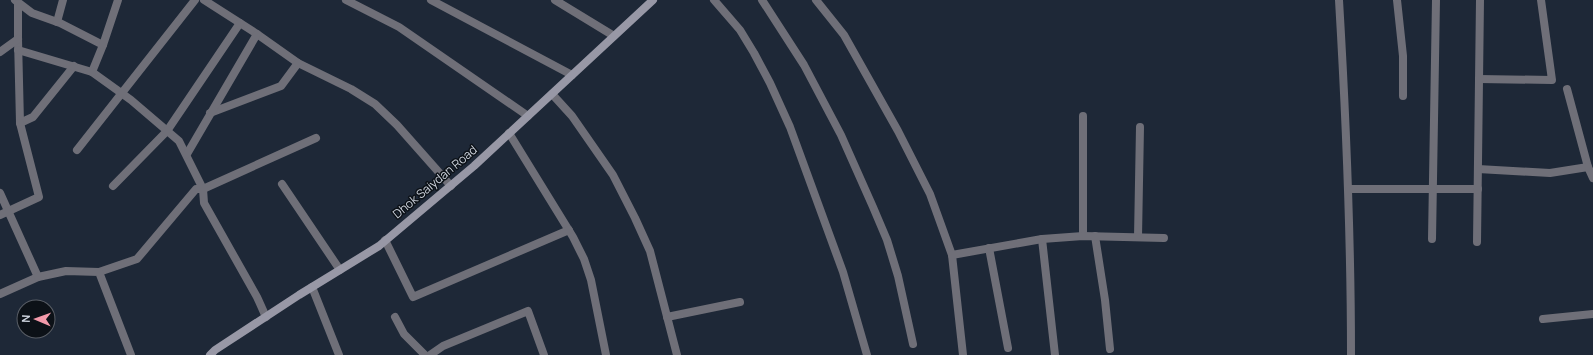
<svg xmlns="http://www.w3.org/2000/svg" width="1593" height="355" font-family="Manrope,sans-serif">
  <rect width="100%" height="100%" fill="#1e2837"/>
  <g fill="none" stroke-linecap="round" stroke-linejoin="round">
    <g stroke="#6f6f78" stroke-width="8">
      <polyline points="15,0 32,13 60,23 103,45 92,72 131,100 179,141 203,189 204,203 257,297 266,317"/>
      <polyline points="204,0 257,34 298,63 351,89 375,104 397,125 451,186"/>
      <polyline points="346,0 399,27 528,116"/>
      <polyline points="431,0 572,75"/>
      <polyline points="555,0 614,36"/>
      <polyline points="714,0 740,30 754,53 770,83 790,127 843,272 867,355"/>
      <polyline points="762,0 804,65 841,135 873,207 887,240 898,276 913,344"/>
      <polyline points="816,0 844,35 898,131 930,194 952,255 963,355"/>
      <path d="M1339,0C1346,118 1351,236 1351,355"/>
      <polyline points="1397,0 1403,56 1403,96"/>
      <polyline points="18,4 18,39 20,123 33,117 74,66"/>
      <polyline points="57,22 63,0"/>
      <polyline points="103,45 118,0"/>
      <polyline points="18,50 92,72"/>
      <polyline points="0,52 18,39"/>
      <polyline points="1479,79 1552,80 1541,0"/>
      <polyline points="1567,89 1588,167 1593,178"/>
      <polyline points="552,94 572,116 613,175 635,218 650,251 677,355"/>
      <polyline points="210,113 281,86 298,63"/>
      <polyline points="509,133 573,237 584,259 591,280 606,355"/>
      <polyline points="77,150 195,0"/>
      <polyline points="187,154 257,34"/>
      <polyline points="1478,169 1550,173 1588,167"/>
      <polyline points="282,184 340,270"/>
      <polyline points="113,186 167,131 240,23"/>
      <polyline points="1349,189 1478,189"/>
      <polyline points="0,193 38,277 0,294"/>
      <polyline points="0,215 39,197 20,123"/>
      <polyline points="1083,236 1083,116"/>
      <polyline points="1095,236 1105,300 1110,349"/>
      <polyline points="1138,237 1140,127"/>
      <polyline points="1042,239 1055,355"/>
      <polyline points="1432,239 1436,0"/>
      <polyline points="385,240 413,297 569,230"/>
      <polyline points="1477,242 1480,0"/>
      <polyline points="989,248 1008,348"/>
      <polyline points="952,255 1042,239 1083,236 1164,238"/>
      <polyline points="99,272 137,259 196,189 203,189 316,138"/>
      <polyline points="38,277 66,271 99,272 131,355"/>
      <polyline points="312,287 339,355"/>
      <polyline points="395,317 404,334 425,355"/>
      <polyline points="667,317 740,302"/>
      <polyline points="1543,319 1593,314"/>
      <polyline points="430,355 443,346 528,311 544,355"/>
    </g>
    <polyline stroke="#9898a6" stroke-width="8" points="210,355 215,350 299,295 379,246 474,166 653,0"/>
  </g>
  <g text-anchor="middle" stroke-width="3" stroke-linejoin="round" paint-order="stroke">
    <g font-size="12" fill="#ccd2dc" stroke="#0c1117">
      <text transform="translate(435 182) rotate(-40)" y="4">Dhok Saiydan Road</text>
    </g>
  </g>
  <g transform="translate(36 319) rotate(272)"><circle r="19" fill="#0c1117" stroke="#595e66"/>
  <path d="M0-3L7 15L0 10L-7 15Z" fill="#f39aaa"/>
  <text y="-6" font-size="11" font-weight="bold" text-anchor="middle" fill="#ccd2dc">N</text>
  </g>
</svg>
